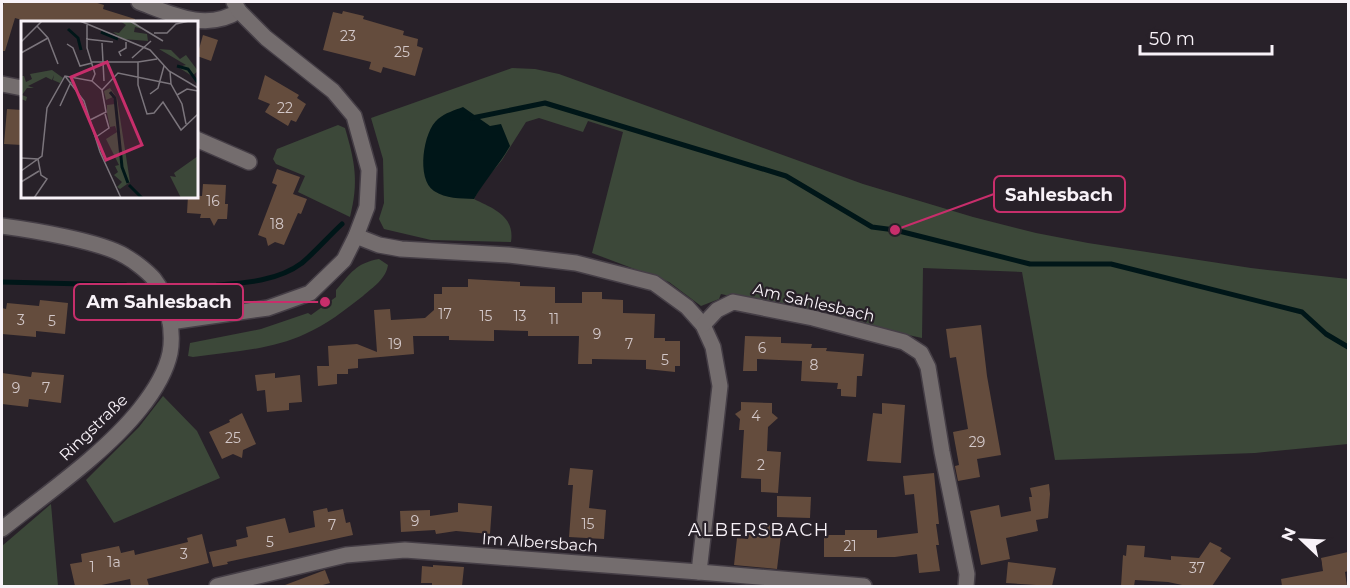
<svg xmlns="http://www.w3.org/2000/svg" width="1350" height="588" font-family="Montserrat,sans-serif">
  <rect width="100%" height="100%" fill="#282129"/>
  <g fill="#3c4839">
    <path d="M512,68L535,69L559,74L863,184L973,217L1036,233L1088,243L1251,268L1348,279V444L1255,453L1055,460L1022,272L923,268L922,338L721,294L719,299L701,306L669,282L592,253L623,132L588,121L583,132L539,118L526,122L502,160L483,183L474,199C494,209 515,216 511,242L431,240L384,229L379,219L384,203L383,159L371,118Z"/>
    <path d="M338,125L345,128C355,162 359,182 350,217L298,192L305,176L276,164L273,159L277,149Z"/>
    <path d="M379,259L388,265C386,279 373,287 363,296C345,310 326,325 305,334C271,350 230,352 193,357L188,356L190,343L261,329L308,313L311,315L336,297V290C351,273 356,263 379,259Z"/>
    <polygon points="163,396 197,431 220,478 114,523 86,480 139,427"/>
    <polygon points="51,504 58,586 2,586 2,546"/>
  </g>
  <path fill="#001618" d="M463,107L490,126L501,124L510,146C499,165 485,180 474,199C460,198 446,199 434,191C416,179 423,131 438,119C445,113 455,110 463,107Z"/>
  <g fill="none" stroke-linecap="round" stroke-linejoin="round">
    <g stroke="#001618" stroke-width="5">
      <polyline points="472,118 545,103 786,176 872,227 895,230 1030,264 1111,264 1302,312 1326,334 1348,347"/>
      <polyline points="2,282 126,285"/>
      <path d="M217,285C245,283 278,281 302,263C316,251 329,236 342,224"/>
    </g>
  </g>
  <g fill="#644c3d">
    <polygon points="4,2 94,2 104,5 103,9 135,19 135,22 29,22 15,18 5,51 2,51 2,9"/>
    <polygon points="343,11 364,16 363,19 404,31 403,35 418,39 417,46 423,48 415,76 383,67 381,73 369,69 371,62 323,50 333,12 342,14"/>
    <polygon points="203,35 218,40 211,61 197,56"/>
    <polygon points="265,75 299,95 297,98 306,104 296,122 291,120 288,126 265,112 270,104 258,99"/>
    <polygon points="7,109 22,110 22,145 4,144"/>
    <polygon points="277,169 300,177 293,194 307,199 301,214 298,213 284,245 275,242 268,246 266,238 258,235 277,185 272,183"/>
    <polygon points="203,184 226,185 225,204 228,204 227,219 218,219 214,226 210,218 200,218 201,214 187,213 188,196 202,196"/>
    <polygon points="468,279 520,282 520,286 555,287 555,303 582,303 582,292 602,292 602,299 623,300 623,313 655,314 654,338 665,338 665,341 680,341 680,366 675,366 675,372 646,369 646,360 592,359 592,364 578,364 579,336 528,336 528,331 494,330 494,341 449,340 449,336 413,336 414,354 358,359 358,368 348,369 348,374 337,374 337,384 318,386 317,366 329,366 328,346 357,344 377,352 374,310 390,309 391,320 425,318 434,310 434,294 442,294 442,287 468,287"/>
    <polygon points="40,300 68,303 65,334 36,331 36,337 2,334 2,308 6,309 7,303 39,306"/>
    <polygon points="981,325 987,376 1001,455 977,459 980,477 958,481 955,466 959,465 953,432 968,429 956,357 950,358 946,329"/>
    <polygon points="745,336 781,337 781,343 812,344 811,348 827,348 826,351 864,354 862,376 857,376 856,397 841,396 841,389 837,389 838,383 801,381 802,361 757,359 757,371 743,371"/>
    <polygon points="32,372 64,375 61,403 29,399 28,407 2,404 2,373 31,377"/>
    <polygon points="275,373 275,378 300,375 302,402 289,403 289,410 267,412 265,390 257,391 255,375"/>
    <polygon points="741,402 772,403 772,413 778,418 768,427 767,451 781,452 778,493 761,492 761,479 741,478 744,430 739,430 740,419 735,414 741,410"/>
    <polygon points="882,403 905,405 901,463 867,461 873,413 882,414"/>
    <polygon points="242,413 256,444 243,450 242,458 233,454 222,459 209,432 230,422 229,420"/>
    <polygon points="570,468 593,470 589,508 606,510 604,539 569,537 573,485 568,485"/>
    <polygon points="934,473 939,524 936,524 939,545 936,545 940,571 919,573 917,554 895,557 824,557 824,535 845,535 845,530 877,530 877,538 918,533 914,494 905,495 903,476"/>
    <polygon points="1049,484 1050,494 1048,518 1036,520 1038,531 1006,538 1010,559 981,565 970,511 999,505 1001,517 1031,511 1029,497 1032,497 1030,488"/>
    <polygon points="777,496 811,497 810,518 777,517"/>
    <polygon points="458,503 492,506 490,534 456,531 436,534 435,530 401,532 400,511 430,510 430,516 458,512"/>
    <polygon points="327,508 328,512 343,509 346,523 350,522 353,535 227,562 228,564 213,567 209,552 237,546 236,540 248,537 246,527 285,518 289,533 315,527 313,511"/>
    <polygon points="762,524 782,527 777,569 734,565 737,538 748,539 749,534 760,535"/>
    <polygon points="202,534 209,563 147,579 149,586 131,586 130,579 97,586 75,586 70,564 82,562 81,554 119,546 121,553 134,550 135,555 188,542 187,538"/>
    <polygon points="1210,542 1222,548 1220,551 1231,558 1212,586 1187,586 1168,582 1135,580 1134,586 1121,586 1123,555 1126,556 1127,545 1145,546 1144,557 1171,560 1171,556 1199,558"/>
    <polygon points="1348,552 1348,571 1345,572 1347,586 1282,586 1281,579 1323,571 1321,558"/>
    <polygon points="1008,562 1056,568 1052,586 1006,583"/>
    <polygon points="433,565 464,567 462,586 432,586 432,583 421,583 422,566 433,567"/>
    <polygon points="325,570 330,583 319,586 285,586 285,585"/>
  </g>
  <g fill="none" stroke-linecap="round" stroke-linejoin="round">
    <g stroke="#453e46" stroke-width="18">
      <g id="minor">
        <path d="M139,2C171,14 206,32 239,11"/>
        <polyline points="2,84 22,88"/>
        <polyline points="196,139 249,162"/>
        <polyline points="356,236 379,245 401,249 508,255 576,263 654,283 687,307 703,325 713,347 720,386 699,572"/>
        <polyline points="170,322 268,308 310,293 344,260 356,236 367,207 369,170 354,116 333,91 266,38 239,11 234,2"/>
        <polyline points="703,325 717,310 733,302 813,318 904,342 921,353 928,367 942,452 967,574 966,586"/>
        <polyline points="217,586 346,555 405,550 699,572 864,586"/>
      </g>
    </g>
    <g stroke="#453e46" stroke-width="18">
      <path id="tertiary" d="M2,226C32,230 100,241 125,256C134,261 147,271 154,279C168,296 174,332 170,353C166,372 152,394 140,409C105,453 46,494 2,529"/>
    </g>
    <use href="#minor" stroke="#746d6e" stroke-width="15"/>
    <use href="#tertiary" stroke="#746d6e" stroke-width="15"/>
  </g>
  <g text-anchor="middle" stroke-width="4.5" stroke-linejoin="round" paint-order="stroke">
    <g font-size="14" fill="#d3c8c9">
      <text x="348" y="41">23</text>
      <text x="402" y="57">25</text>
      <text x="285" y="113">22</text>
      <text x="213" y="206">16</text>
      <text x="277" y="229">18</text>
      <text x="445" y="319">17</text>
      <text x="486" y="321">15</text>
      <text x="520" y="321">13</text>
      <text x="554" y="324">11</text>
      <text x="21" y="325">3</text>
      <text x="52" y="326">5</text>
      <text x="597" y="339">9</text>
      <text x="395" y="349">19</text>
      <text x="629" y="349">7</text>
      <text x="762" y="353">6</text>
      <text x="665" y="365">5</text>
      <text x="814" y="370">8</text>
      <text x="16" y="393">9</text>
      <text x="46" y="393">7</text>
      <text x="756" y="421">4</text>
      <text x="233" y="443">25</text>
      <text x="977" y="447">29</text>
      <text x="761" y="470">2</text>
      <text x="415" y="526">9</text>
      <text x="588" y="529">15</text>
      <text x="332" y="530">7</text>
      <text x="270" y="547">5</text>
      <text x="850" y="551">21</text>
      <text x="184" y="559">3</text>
      <text x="114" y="567">1a</text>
      <text x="92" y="572">1</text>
      <text x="1197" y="573">37</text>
    </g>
    <g font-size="16" fill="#f8f2f8" stroke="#282129">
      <text transform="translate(814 302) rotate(13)" y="6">Am Sahlesbach</text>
      <text transform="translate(93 427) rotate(-44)" y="6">Ringstraße</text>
      <text transform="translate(540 542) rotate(4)" y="6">Im Albersbach</text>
    </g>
    <g font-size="18" letter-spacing="1.5" fill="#f8f2f8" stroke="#282129">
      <text x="759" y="536">ALBERSBACH</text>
    </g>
  </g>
  <g transform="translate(21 21)">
    <rect width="177" height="177" fill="#282129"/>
    <path d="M99,0H113L121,8L114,6L113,11L126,13L127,20L102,18L92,11L98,12L105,4ZM138,28L150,29L159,38L165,34L177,50L171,55L157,46L165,44ZM31,49L42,57L39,62L32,59L33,54L31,59L25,56L7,65L13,67H6L1,74L6,76L5,80L0,78V55H3L5,61L11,58L9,53ZM89,67L96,77L109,161L99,168L96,166L101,161L93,154L97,151L94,145L98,144L85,118L96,111L94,105L89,106L86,92V84L94,83L92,76L85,79L83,70ZM177,135V177H160L149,155L155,156L153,152Z" fill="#3c4839"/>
    <path fill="none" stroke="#001618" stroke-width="3" d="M47,8L57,17L60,29M80,11L97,18M156,45L167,48L177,62M89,71L94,77L101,146L107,162M108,164L121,177"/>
    <path fill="none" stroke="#7b757c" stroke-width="1.5" d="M59,0L129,29L148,50L177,67M109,0L142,20M66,4V27L74,53L71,60M16,5L27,17L37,43M133,12H146L155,3L168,0M65,18L92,21M0,21L21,0M81,22L83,60M46,23L52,27L59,45L71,42M0,32L27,17M100,35L98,31L105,27V21M111,37L130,20M71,41H117V64L126,93L133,92L142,81L160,109L177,93M117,41L136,38M149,50L150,63L161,83L165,103M44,55L63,80L79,131L100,177M71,60L81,69L97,52L150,63M129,73L137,67L143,45M156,74L166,68L177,70M39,85L50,61M69,99L85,91L81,69M75,116L88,107L84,93M0,137L17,138L20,154L26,158L13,177M0,150L21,135L26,87L44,55L71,60M0,161L18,150"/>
    <path fill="#c72e6b" fill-opacity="0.15" stroke="#c72e6b" stroke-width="3" d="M86,41L121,124L85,139L50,56Z"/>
    <rect width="177" height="177" fill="none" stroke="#f8f2f8" stroke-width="3"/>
  </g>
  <path fill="none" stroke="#c72e6b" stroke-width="2" d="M895 230L994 194M325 302L243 302"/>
  <g fill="#c72e6b" stroke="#282129" stroke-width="2">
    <circle cx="895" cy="230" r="6"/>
    <circle cx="325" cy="302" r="6"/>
  </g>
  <g fill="#282129" stroke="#c72e6b" stroke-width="2">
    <rect x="994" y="176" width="131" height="36" rx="6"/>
    <rect x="74" y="284" width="169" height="36" rx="6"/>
  </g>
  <g font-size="18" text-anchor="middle" font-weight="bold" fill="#f8f2f8">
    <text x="1059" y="201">Sahlesbach</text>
    <text x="159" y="308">Am Sahlesbach</text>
  </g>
  <rect width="1350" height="588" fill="none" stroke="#f8f2f8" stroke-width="6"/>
  <g transform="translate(1302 540) rotate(293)" stroke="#282129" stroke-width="4.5" paint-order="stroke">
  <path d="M0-4.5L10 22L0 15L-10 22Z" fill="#f8f2f8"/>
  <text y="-9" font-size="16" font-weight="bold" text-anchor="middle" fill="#f8f2f8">N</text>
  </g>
  <path d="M1140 45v9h132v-9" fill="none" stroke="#f8f2f8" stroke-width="3"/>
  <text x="1149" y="45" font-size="18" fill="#f8f2f8" stroke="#282129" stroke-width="4.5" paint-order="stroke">50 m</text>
</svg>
